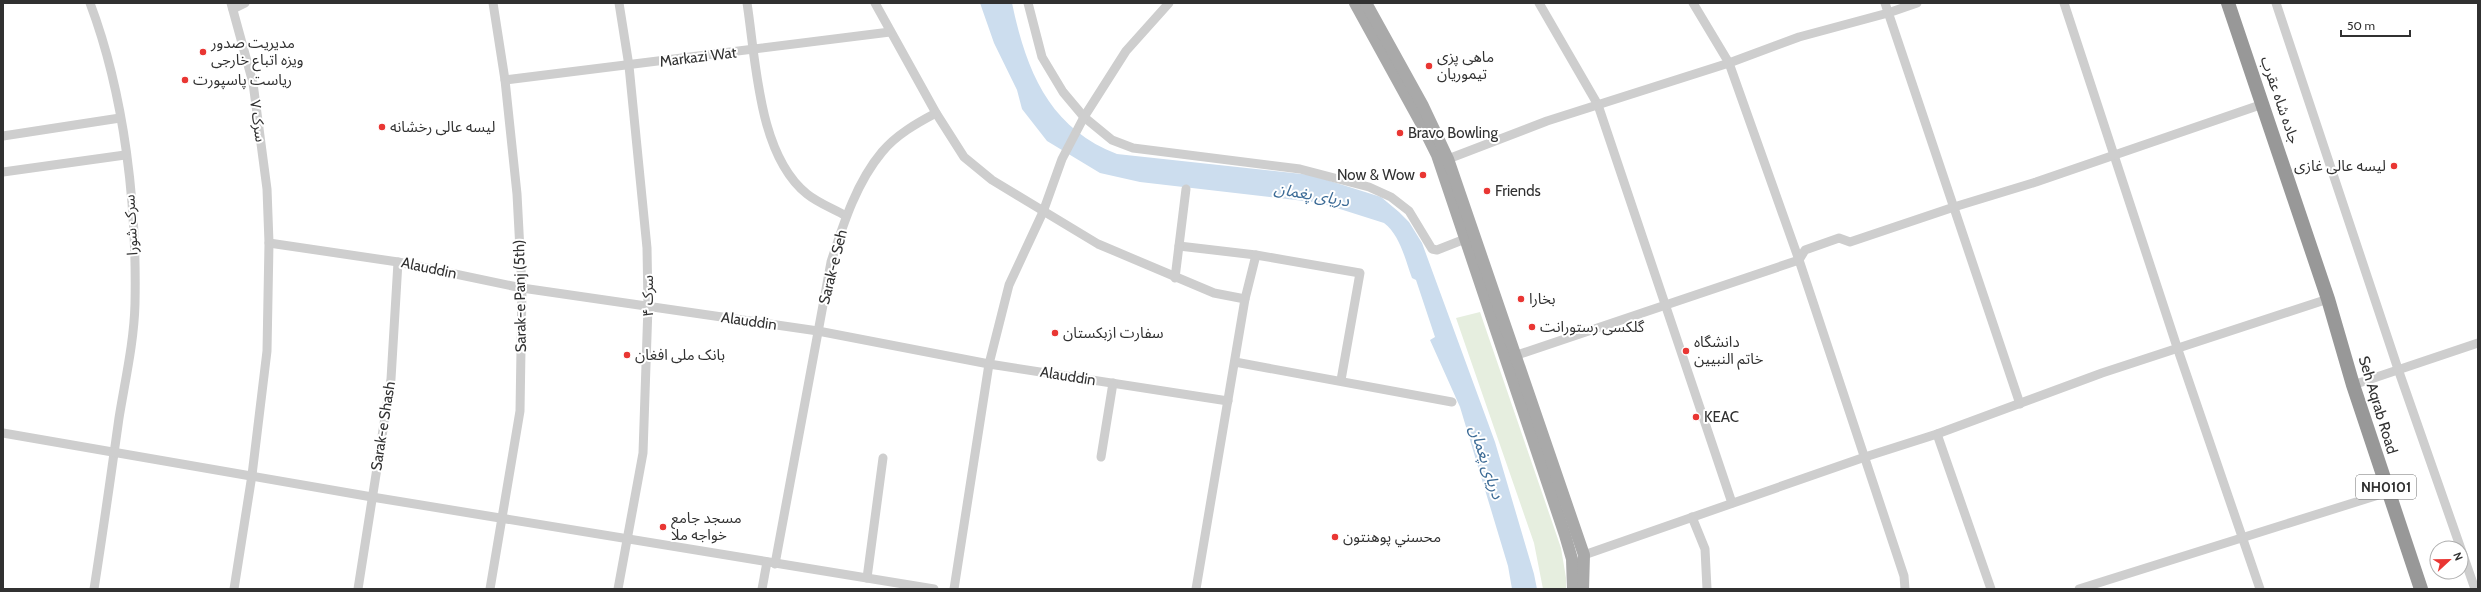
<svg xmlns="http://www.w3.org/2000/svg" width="2481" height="592" font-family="Cabin,'Noto Sans Arabic',sans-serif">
  <rect width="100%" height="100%" fill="#fff"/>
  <polygon fill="#e6eedf" points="1480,312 1561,548 1566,578 1566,589 1543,589 1534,543 1456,318"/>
  <path fill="#cde" d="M980,3H1012C1026,70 1049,128 1117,154L1311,175L1381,197L1399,212L1409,222L1422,243L1495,442L1534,574L1537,589H1512L1508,566L1460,407L1430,340L1435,337L1416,280L1412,278C1405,259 1400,235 1384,223L1321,203L1140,182L1100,173L1047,141L1022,109L1017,90L994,43Z"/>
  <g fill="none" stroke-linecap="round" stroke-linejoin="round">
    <g stroke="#cecece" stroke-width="9">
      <path d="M90,3C125,96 137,206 135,304C134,342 125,381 119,418C111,475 103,532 94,589"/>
      <polyline points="231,3 253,83 267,189 269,243 267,351 252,475 234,589"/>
      <path d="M747,3C756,60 758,155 807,194C818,203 834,209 846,216"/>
      <polyline points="875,3 936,113 964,157 992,180 1098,244 1214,293 1245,299"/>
      <polyline points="1028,3 1042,57 1063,92 1084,117 1112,140 1133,148 1300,169 1369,187 1391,197 1409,211 1432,249 1437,250 1465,239"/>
      <polyline points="1539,3 1598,105 1732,503"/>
      <polyline points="1693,3 1729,63 1799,260 1904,576 1905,589"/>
      <polyline points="1885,3 2020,404"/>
      <polyline points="2064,3 2177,347 2260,589"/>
      <polyline points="2276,3 2398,369 2475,589"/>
      <polyline points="233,9 245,3"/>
      <polyline points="505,80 890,32"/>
      <polyline points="3,136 120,118"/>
      <polyline points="1448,159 1547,121 1729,63 1799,37 1888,13 1917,3"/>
      <polyline points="3,172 125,155"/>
      <polyline points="269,243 398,262 522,288 818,331 989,364 1228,401"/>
      <polyline points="1179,246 1256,255 1360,273 1341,380"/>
      <polyline points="1175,278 1186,189"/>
      <polyline points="1517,355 1799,260 1805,250 1839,238 1850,242 1954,207 2036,182 2263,104"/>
      <polyline points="1235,362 1452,402"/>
      <polyline points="2353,385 2478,343"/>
      <polyline points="3,433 372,497 934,589"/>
      <polyline points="1937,434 1991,589"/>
      <polyline points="1101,457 1113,383"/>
      <polyline points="1692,517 1705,549 1707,589"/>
      <polyline points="1584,555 1865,457 1937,434 2102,373 2328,299"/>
      <path d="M775,564L831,262C843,225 856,183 882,152C896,135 917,123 936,113"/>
      <polyline points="867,578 883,458"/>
      <polyline points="358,589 391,379 398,262"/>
      <polyline points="490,589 520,411 522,288 517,194 505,80 493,3"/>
      <polyline points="618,589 643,453 648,306 647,248 629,66 619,3"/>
      <polyline points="762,589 767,562"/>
      <polyline points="954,589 989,364 1009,285 1043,212 1062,159 1084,117 1126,51 1169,3"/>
      <polyline points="1196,589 1245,299 1256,255"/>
      <polyline points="2079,589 2388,492"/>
    </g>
    <g stroke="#a9a9a9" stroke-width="12">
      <polyline points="1355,3 1421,123 1437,155 1565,535 1572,559 1573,589"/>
      <polyline points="1366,3 1423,106 1448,159 1584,555 1583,589"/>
    </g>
    <polyline stroke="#989898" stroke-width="14" points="2228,3 2328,299 2353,385 2421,589"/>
  </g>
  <g fill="#e93633" stroke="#fff" stroke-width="1.5">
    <circle cx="203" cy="52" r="4"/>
    <circle cx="1429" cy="66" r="4"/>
    <circle cx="185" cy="80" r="4"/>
    <circle cx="382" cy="127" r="4"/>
    <circle cx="1400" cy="133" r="4"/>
    <circle cx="2394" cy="166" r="4"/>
    <circle cx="1423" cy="175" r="4"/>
    <circle cx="1487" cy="191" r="4"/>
    <circle cx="1521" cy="299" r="4"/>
    <circle cx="1532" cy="327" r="4"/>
    <circle cx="1055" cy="333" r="4"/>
    <circle cx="1686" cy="351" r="4"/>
    <circle cx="627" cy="355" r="4"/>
    <circle cx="1696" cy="417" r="4"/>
    <circle cx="663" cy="527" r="4"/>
    <circle cx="1335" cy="537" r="4"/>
  </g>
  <g text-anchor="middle" stroke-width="4" stroke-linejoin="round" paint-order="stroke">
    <rect fill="#fff" stroke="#6f6f6f" stroke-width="1" x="2356" y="475" width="60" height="24" rx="3"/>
    <g font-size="14" font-weight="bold" fill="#313131">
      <text x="2386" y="492">NH0101</text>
    </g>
    <g font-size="15" fill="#313131" stroke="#fff" text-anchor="start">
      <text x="211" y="48">مدیریت صدور<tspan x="211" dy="17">ویزه اتباع خارجی</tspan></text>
      <text x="1437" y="62">ماهی پزی<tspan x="1437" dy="17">تیموریان</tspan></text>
      <text x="193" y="85">ریاست پاسپورت</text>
      <text x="390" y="132">لیسه عالی رخشانه</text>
      <text x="1408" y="138">Bravo Bowling</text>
      <text x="2386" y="171" text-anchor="end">لیسه عالی غازی</text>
      <text x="1415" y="180" text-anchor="end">Now &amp; Wow</text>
      <text x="1495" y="196">Friends</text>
      <text x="1529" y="304">بخارا</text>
      <text x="1540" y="332">گلکسی رستورانت</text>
      <text x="1063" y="338">سفارت ازبکستان</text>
      <text x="1694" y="347">دانشگاه<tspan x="1694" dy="17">خاتم النبیین</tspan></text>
      <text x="635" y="360">بانک ملی افغان</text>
      <text x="1704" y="422">KEAC</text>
      <text x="671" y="523">مسجد جامع<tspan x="671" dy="17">خواجه ملا</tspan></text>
      <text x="1343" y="542">محسني پوهنتون</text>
    </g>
    <g font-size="15" fill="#313131" stroke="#fff">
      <text transform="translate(698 57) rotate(-7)" y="5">Markazi Wat</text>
      <text transform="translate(2280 100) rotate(71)" y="5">جاده شاه عقرب</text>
      <text transform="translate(258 121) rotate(82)" y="5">سرک ۷</text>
      <text transform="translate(131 225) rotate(-93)" y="5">سرک شورا</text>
      <text transform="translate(833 267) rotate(-76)" y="5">Sarak-e Seh</text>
      <text transform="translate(429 268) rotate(12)" y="5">Alauddin</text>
      <text transform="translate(520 296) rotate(-91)" y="5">Sarak-e Panj (5th)</text>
      <text transform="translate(648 296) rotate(-90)" y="5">سرک ۴</text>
      <text transform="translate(749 321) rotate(8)" y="5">Alauddin</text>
      <text transform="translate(1068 376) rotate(9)" y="5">Alauddin</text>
      <text transform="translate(2378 405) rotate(73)" y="5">Seh Aqrab Road</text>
      <text transform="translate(383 426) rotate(-81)" y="5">Sarak-e Shash</text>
    </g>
    <g font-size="16" font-style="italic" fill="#3c6b96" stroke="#fff">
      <text transform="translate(1312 194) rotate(10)" y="6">دریای پغمان</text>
      <text transform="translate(1487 462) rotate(72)" y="6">دریای پغمان</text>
    </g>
  </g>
  <rect width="2481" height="592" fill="none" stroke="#313131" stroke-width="8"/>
  <g transform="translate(2449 560) rotate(68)"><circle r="19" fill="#ffffff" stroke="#adadad"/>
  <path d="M0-3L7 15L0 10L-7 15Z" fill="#e93633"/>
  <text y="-6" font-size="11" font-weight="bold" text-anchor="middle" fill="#313131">N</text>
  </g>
  <path d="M2341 30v6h69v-6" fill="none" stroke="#313131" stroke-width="2"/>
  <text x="2347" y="30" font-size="12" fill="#313131" stroke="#ffffff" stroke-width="3" paint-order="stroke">50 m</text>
</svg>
